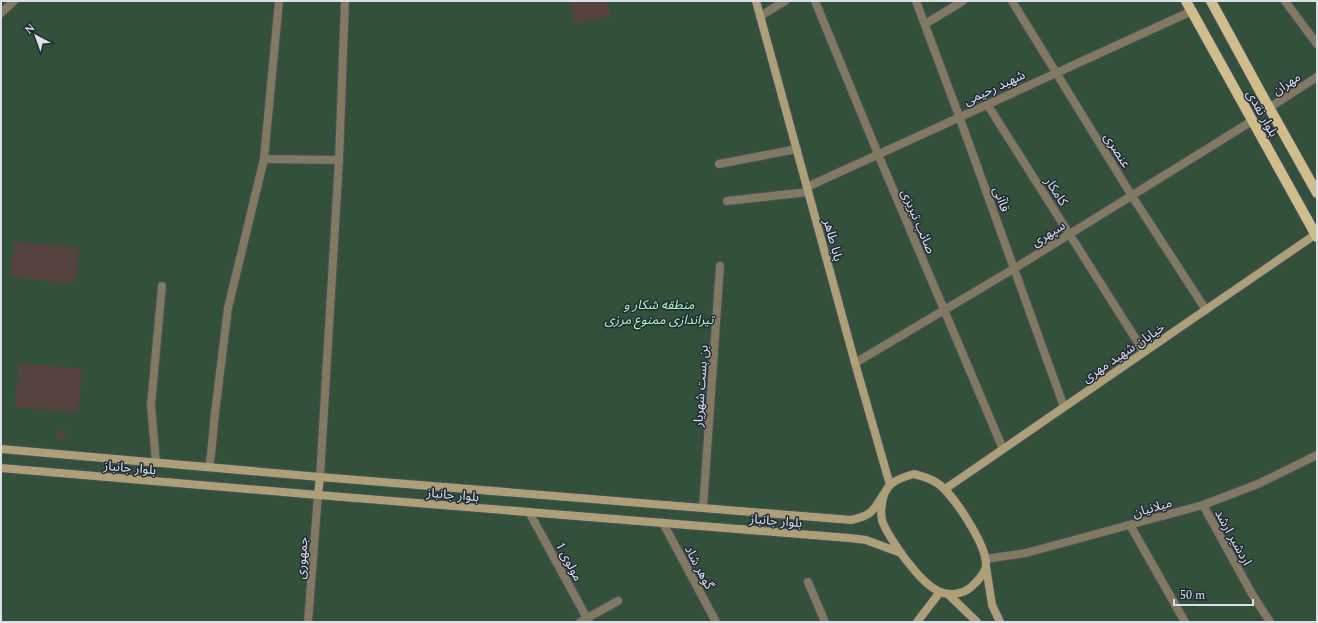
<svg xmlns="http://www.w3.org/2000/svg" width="1318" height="623" font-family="Spectral,'Noto Sans Arabic',serif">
  <rect width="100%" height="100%" fill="#2c3442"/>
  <rect fill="#33503b" x="1" y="1" width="1316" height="621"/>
  <g fill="#564340">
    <polygon points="570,1 608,1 611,16 575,24"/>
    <polygon points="14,241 79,248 75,284 10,277"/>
    <polygon points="19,363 82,369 78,412 15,407"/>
    <circle cx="61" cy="435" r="5"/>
  </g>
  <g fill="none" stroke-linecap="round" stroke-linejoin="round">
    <g stroke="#48505d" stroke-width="10">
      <g id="street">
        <polyline points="279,1 264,159 339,160"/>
        <polyline points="815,1 878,154 1003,449"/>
        <polyline points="916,1 959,116 1064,407"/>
        <polyline points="1012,1 1132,196 1206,310"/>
        <polyline points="1285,1 1317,44"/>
        <polyline points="1,13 14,1"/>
        <polyline points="760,16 785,1"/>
        <polyline points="925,24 963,1"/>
        <polyline points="987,104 1144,352"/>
        <polyline points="1269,108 1317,77"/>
        <polyline points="719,164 797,149"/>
        <polyline points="807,187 1192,11"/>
        <polyline points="727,201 808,192"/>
        <polyline points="855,363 1015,268 1252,121"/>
        <polyline points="156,463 151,405 162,286"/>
        <polyline points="209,467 211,455 215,413 228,308 264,159"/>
        <polyline points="320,477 339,160 345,1"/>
        <polyline points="1203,505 1252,594 1270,622"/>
        <polyline points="703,508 720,266"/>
        <polyline points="529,512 589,622"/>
        <polyline points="663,523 716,622"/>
        <polyline points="1130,525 1185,622"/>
        <polyline points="985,559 1026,553 1203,505 1258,484 1317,455"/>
        <polyline points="808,582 825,622"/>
        <polyline points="308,622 318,495"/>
        <polyline points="580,622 618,601"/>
      </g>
    </g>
    <g stroke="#48505d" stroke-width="10">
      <g id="secondary">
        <polyline points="756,1 855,363 890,485"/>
        <path d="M1,449L320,477L851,520C870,516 873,512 883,495"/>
        <polyline points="1,468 318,495 849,538 866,540 901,553"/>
        <path d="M914,474C922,476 930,478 937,483C953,493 987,546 986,565C986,572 977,582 971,587C963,594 950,596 940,592C925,585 913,569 903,556C897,547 885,531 882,520C881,515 881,509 882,504C884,484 896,479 914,474Z"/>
        <polyline points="945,489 1316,234"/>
        <polyline points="318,495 320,477"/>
        <polyline points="986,566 992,605 1000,622"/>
        <polyline points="949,595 977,622"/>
        <polyline points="917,622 940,592"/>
      </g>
    </g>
    <g stroke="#48505d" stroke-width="12">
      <g id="primary">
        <polyline points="1186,1 1317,237"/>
        <polyline points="1211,1 1261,93 1317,193"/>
      </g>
    </g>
    <use href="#street" stroke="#817961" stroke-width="8"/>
    <use href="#secondary" stroke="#ada079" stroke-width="8"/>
    <use href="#primary" stroke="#cfbe8b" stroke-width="10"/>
  </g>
  <g text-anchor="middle" stroke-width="3" stroke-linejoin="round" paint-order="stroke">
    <g font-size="13" fill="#dbe0e9" stroke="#222a37">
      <text transform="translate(1286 83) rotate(-33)" y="5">مهران</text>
      <text transform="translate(994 87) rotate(-25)" y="5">شهید رحیمی</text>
      <text transform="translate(1263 113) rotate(61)" y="5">بلوار نقدی</text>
      <text transform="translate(1118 150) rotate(58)" y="5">عنصری</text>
      <text transform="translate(1057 191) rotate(57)" y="5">کامکار</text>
      <text transform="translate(1002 199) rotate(70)" y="5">قاآنی</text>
      <text transform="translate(919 221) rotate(67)" y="5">صائب تبریزی</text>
      <text transform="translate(1048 233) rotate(-32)" y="5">سپهری</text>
      <text transform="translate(834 240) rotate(75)" y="5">بابا طاهر</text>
      <text transform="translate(1123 352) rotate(-34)" y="5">خیابان شهید مهری</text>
      <text transform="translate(700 386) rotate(-86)" y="5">بن بست شهریار</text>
      <text transform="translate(130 467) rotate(5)" y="5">بلوار جانباز</text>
      <text transform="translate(453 494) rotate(5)" y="5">بلوار جانباز</text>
      <text transform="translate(1152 507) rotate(-16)" y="5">میلانیان</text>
      <text transform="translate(776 520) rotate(5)" y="5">بلوار جانباز</text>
      <text transform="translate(1234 537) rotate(61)" y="5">اردشیر ارشد</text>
      <text transform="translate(301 558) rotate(-86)" y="5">جمهوری</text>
      <text transform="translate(570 561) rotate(62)" y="5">مولوی 1</text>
      <text transform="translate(700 567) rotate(62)" y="5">گوهر شاد</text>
    </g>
    <g font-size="13" font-style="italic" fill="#aafabf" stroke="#222a37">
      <text x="659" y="309">منطقه شکار و<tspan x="659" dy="15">تیراندازی ممنوع مرزی</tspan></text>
    </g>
  </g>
  <rect width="1318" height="623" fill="none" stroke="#dbe0e9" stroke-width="4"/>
  <g transform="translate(36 36) rotate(319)" stroke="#222a37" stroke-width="3" paint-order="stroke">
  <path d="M0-3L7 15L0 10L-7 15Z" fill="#dbe0e9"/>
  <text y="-6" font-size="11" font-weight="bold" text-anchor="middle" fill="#dbe0e9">N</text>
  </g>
  <path d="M1174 599v6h79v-6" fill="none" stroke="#dbe0e9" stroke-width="2"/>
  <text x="1180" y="599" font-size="12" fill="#dbe0e9" stroke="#222a37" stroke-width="3" paint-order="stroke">50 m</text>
</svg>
